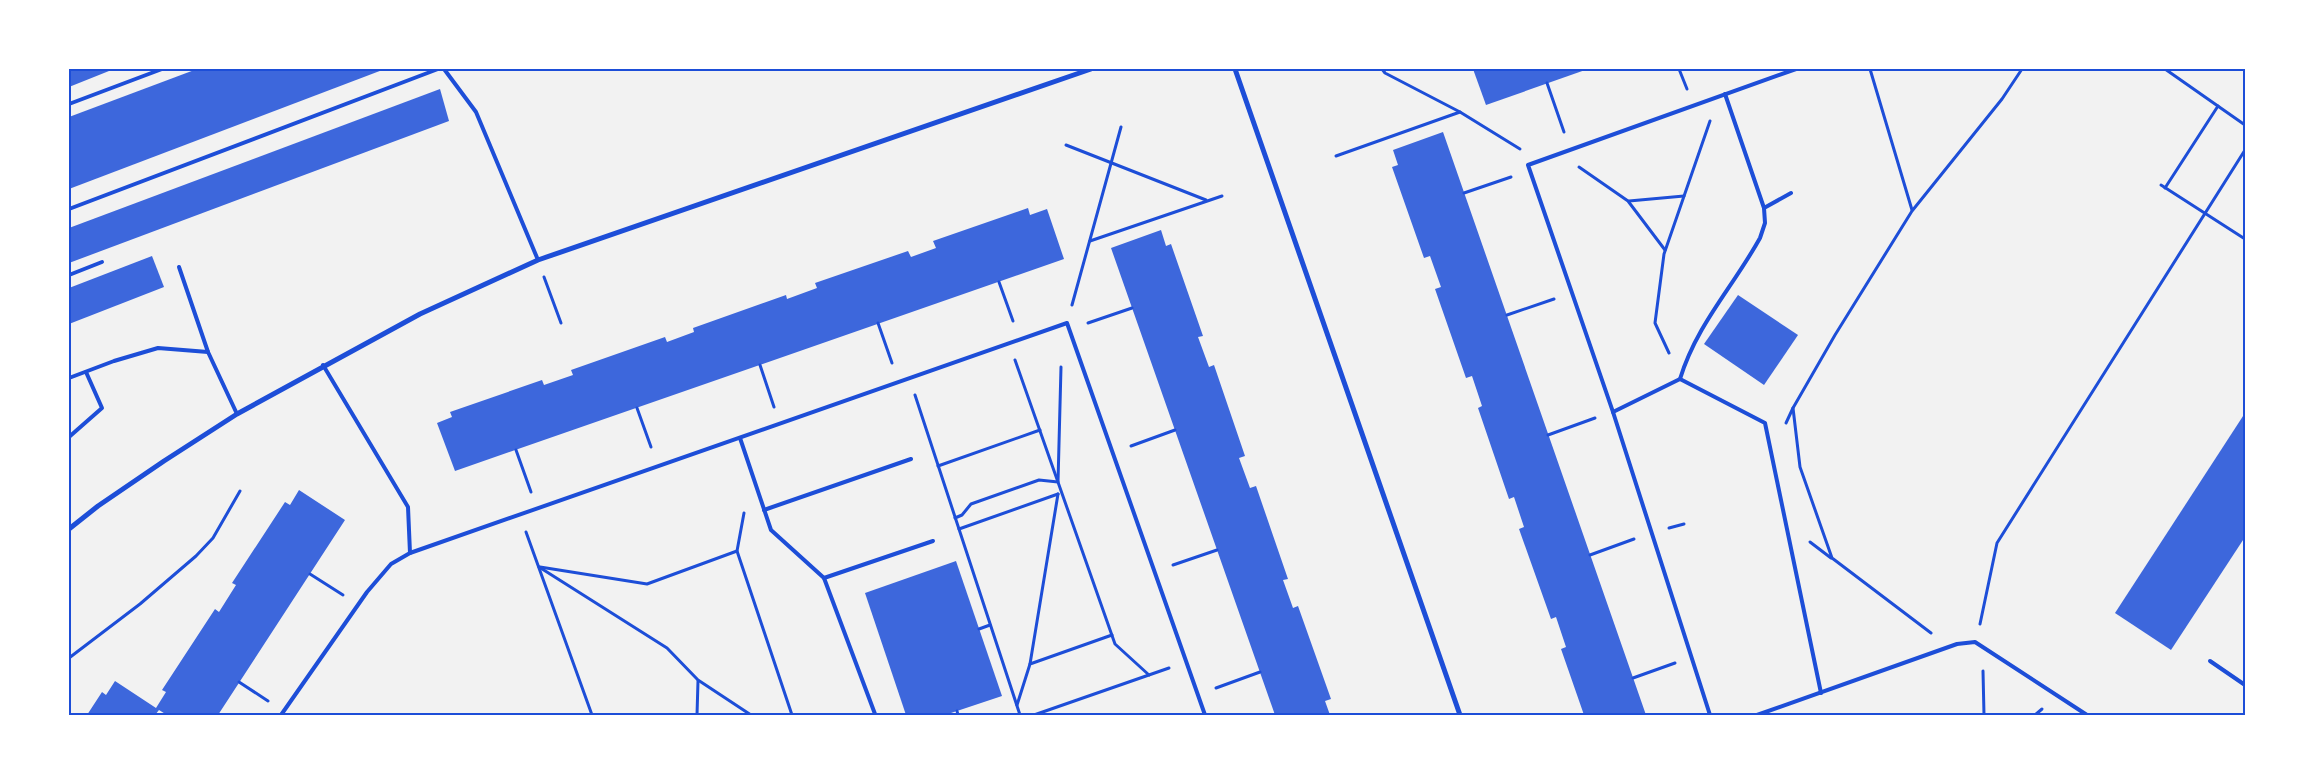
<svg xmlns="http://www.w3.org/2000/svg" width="2314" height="784" font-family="'Roboto Condensed',sans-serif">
  <rect width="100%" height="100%" fill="#f2f2f2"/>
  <g fill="#3d67dc">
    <polygon points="69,69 114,69 69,87"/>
    <polygon points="197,69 385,69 69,189 69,117"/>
    <polygon points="1473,69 1588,69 1486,105"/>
    <polygon points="440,89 449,121 69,263 69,228"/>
    <polygon points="1443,132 1646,715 1584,715 1561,649 1566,647 1556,617 1551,619 1519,529 1524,527 1514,497 1509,499 1478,408 1482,406 1472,376 1466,378 1435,289 1441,287 1430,256 1424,258 1392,167 1398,165 1393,150"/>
    <polygon points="1028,208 1030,215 1047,209 1064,259 455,471 437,423 452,417 450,412 542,380 544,385 573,375 571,370 665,337 667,342 694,332 693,328 786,295 787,299 817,288 815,283 908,251 911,257 936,248 933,241"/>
    <polygon points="1161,230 1166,246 1171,244 1203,336 1198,337 1209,367 1214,365 1245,456 1239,458 1250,488 1256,486 1288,579 1283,580 1293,608 1298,606 1331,699 1325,701 1330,715 1275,715 1111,248"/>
    <polygon points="152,256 164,287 69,324 69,288"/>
    <polygon points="1738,295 1798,335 1764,385 1704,344"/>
    <polygon points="2245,413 2245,537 2171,650 2115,613"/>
    <polygon points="299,490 345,520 218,715 167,715 159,710 155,715 87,715 102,692 106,695 115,681 156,708 166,692 162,690 215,609 219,612 236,585 232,583 285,502 290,505"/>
    <polygon points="956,561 1002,696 945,715 906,715 865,593"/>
  </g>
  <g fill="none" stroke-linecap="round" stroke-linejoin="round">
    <g stroke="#1d4ed8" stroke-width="3">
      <polyline points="1382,69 1385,73 1460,112 1520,149"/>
      <polyline points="1679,69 1687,89"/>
      <polyline points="1870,69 1912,210"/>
      <polyline points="2165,69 2245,125"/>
      <polyline points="1547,83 1564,132"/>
      <polyline points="1066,145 1206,200"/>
      <polyline points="1336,156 1460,112"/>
      <polyline points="1579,167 1628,201 1665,250"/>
      <polyline points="2161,185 2245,239"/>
      <polyline points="2165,188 2218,106"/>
      <polyline points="1464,193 1511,177"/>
      <polyline points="1629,201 1684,196"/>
      <polyline points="1090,241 1222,196"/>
      <polyline points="544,277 561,323"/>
      <polyline points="999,282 1013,321"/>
      <polyline points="1072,305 1121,127"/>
      <polyline points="1507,315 1554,299"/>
      <polyline points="878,323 892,363"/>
      <polyline points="1088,323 1132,308"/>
      <polyline points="1669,353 1655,323 1664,254 1710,121"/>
      <polyline points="1015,360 1115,644 1149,675"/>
      <polyline points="760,365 774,407"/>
      <polyline points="915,395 1020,715"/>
      <polyline points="637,408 651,447"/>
      <polyline points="1786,423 1793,408"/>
      <polyline points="1548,435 1595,418"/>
      <polyline points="1131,446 1175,430"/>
      <polyline points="516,450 531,492"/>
      <polyline points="938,466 1040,430"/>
      <polyline points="744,513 737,551 792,715"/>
      <polyline points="955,518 962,515 971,504 1039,480 1058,482 1061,367"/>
      <polyline points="1669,528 1684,524"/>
      <polyline points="959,529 1058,494"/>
      <polyline points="526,532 592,715"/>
      <polyline points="1810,542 1831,558"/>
      <polyline points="1590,555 1634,539"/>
      <polyline points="1173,565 1217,550"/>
      <polyline points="539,567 667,648 698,680 751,715"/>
      <polyline points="540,567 647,584 737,551"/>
      <polyline points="310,574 343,595"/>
      <polyline points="1980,624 1997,543 2245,150"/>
      <polyline points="979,629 990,625"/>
      <polyline points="1931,633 1832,558 1800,467 1793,408 1835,335 1912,211 2002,99 2022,69"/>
      <polyline points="69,658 140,604 196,556 213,538 240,491"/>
      <polyline points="1030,664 1058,494"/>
      <polyline points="1983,671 1984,715"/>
      <polyline points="1633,678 1675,663"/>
      <polyline points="239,682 268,701"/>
      <polyline points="1216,688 1260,672"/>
      <polyline points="1017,705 1030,664 1112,635"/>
      <polyline points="957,711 958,715"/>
      <polyline points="697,715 698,681"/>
      <polyline points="1034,715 1169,668"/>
      <polyline points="2035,715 2042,709"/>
    </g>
    <g stroke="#1d4ed8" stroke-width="4">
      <polyline points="444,69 476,112 538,260"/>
      <polyline points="69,104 162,69"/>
      <polyline points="1764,208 1791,193"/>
      <polyline points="69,209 438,69"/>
      <polyline points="179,267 208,352 237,414"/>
      <polyline points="69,275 102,262"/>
      <polyline points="323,365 408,507 410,553"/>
      <polyline points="69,378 114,361 158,348 208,352"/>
      <polyline points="1680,379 1765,423 1821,693"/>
      <path d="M1613,412L1680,379C1697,324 1733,287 1760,238L1765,223L1764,208L1725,94"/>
      <polyline points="69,437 102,408 86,372"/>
      <polyline points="740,438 771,530 824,578 875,714"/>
      <polyline points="764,510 911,459"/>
      <polyline points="824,578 933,541"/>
      <polyline points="2210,661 2245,685"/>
      <polyline points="281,715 367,592 391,564 410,553 1067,323 1205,715"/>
      <polyline points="1710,715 1613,412 1528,165 1796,69"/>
      <polyline points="1757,715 1957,644 1975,642 2087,715"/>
    </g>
    <g stroke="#1d4ed8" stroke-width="5">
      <polyline points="1235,69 1460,715"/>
      <polyline points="69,529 98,506 164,461 237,414 420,314 538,260 1091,69"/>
    </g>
  </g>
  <rect width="2314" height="784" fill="none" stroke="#ffffff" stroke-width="140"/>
  <rect x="70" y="70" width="2174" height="644" fill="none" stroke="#1d4ed8" stroke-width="2"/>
</svg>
